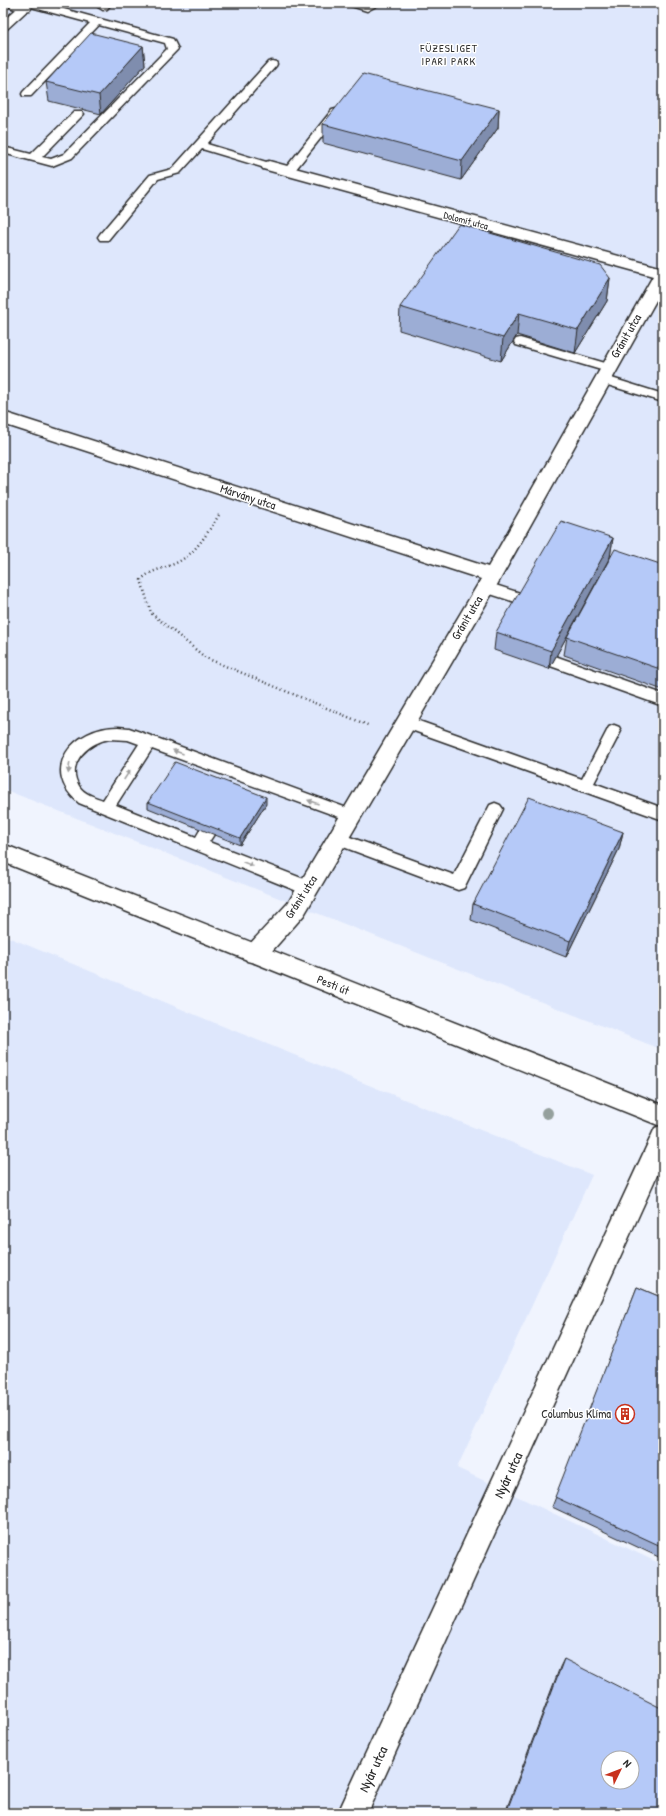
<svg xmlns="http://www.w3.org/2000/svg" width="666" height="1816" font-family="'Patrick Hand',sans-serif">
  <rect width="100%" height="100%" fill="#f0f4fe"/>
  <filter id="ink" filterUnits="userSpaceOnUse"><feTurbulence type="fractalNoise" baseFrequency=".025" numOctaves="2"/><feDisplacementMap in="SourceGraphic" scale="8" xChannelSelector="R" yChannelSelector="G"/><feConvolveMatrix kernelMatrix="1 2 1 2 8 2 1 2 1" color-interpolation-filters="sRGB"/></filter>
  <g filter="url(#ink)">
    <g fill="#dee7fc" fill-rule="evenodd">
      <polygon points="3,3 663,3 663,1050 3,789"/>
      <path d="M3,935L215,1023L592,1175L457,1468L663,1565V1813H3ZM608,1758H632V1782H608Z"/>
    </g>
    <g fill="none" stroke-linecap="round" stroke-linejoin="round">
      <g stroke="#2b2b2b" stroke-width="3">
        <g id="service">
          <polygon points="23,3 42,3 173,39 178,49 72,158 52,166 3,153 3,147 31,154 74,112 82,112 84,114 82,116 42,157 51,159 64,154 167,49 165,43 99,25 31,96 23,96 22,94 23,92 90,23 31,7 7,29 3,30 3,21"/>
          <polygon points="101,3 112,3 107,9 103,10 98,7"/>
          <polygon points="347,3 366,4 382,3 367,11 348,5"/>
          <polygon points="272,61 276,62 277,64 276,66 207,144 273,164 275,166 273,168 265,168 202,149 180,173 158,179 108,240 100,240 98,237 100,234 150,175 172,169 268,62"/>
          <polygon points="336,109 342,112 340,114 292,174 284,174 282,172 284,170 332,110"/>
          <polygon points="520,338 612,365 614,368 612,371 608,372 516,345 514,342 516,339"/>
          <polygon points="602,375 663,394 663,402 598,382 596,379 598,376"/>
          <polygon points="486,582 542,600 544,604 542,608 537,609 481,591 479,587 481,583"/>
          <polygon points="540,643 545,644 547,649 552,655 663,694 663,706 542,663 532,650 535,644"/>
          <polygon points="405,716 582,779 609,727 614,725 619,727 621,731 594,783 663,808 663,820 400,726 398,722 400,718"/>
          <path d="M118,727L129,728L154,737L355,811L358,815L355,819L350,821L152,749L116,805L196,837C203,826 211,804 225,809L228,813L209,842L314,883L316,888L314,893L308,895L302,893L79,803C38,769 74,727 118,727ZM110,739L128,740L139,744L103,800C95,797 84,794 79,786C65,763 89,742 110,739Z"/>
          <polygon points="495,803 500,805 503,809 464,888 458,890 330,842 328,838 330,834 336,832 454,875 490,805"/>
        </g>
      </g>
      <g stroke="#2b2b2b" stroke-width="3">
        <g id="minor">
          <path d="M5,3H27L32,7L30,10C23,12 9,9 5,3Z"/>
          <polygon points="269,161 663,268 663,288 493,592 304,915 263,961 255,963 247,961 244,954 247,947 288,903 481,579 3,424 3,412 488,567 653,276 263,169 261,166 263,163"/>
          <polygon points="663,1125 663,1162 368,1813 338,1813 655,1128"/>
        </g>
      </g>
      <g stroke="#2b2b2b" stroke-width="3">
        <polygon id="secondary" points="3,844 663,1105 663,1127 3,862"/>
      </g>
      <path stroke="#2b2b2b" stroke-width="2.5" stroke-dasharray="1 3" stroke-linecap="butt" d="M219,515C207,533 197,552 178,562C165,569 151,569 141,580L151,613L206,658L370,726"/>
      <use href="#service" fill="#fff" fill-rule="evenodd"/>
      <use href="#minor" fill="#fff" fill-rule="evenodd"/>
      <use href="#secondary" fill="#fff" fill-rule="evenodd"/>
    </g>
    <circle fill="#95a09d" cx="547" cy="1113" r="6"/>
    <g fill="#9cadd5" stroke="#2b2b2b">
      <polygon points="143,46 145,65 101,114 49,101 46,82"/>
      <polygon points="499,109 498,128 461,180 323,143 323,124"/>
      <polygon points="610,278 607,301 575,353 517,335 501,361 399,330 400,307"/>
      <polygon points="613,538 610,557 549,669 494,650 496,632"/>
      <polygon points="663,565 663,690 564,655 567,637"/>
      <polygon points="148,802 266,804 240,845 148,808"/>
      <polygon points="623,832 619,849 566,957 471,920 473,904"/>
      <polygon points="637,1287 663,1298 663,1559 552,1507"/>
      <polygon points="564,1659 663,1813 505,1813 560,1667"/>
    </g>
    <g fill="#7f8dae" stroke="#2b2b2b">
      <polygon points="143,46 145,65 101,114 99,95"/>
      <polygon points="499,109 498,128 461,180 462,161"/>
      <polygon points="610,278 607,301 575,353 578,330"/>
      <polygon points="519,313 517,335 501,361 503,338"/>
      <polygon points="613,538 610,557 549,669 551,651"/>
      <polygon points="266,797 266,804 240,845 240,838"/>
      <polygon points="623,832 619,849 566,957 570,941"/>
    </g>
    <g fill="#b5c9f8" stroke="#2b2b2b" fill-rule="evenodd">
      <polygon points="91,33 143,46 99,95 46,82"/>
      <polygon points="363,74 499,109 462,161 323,124"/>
      <polygon points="459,224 600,265 610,278 578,330 519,313 503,338 400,307"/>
      <polygon points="561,521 613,538 551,651 496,632"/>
      <polygon points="615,549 663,565 663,670 567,637"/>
      <polygon points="175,762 266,797 240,838 148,802"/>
      <polygon points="529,797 623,832 570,941 473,904"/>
      <polygon points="637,1287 663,1298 663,1547 555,1497"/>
      <path d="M564,1659L663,1709V1813H506ZM608,1758H632V1782H608Z"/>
    </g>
    <defs><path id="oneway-solid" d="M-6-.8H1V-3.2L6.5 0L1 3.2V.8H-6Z"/></defs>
    <g fill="#a0a0a0">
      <use href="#oneway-solid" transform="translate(178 752) rotate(-160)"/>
      <use href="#oneway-solid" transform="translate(69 768) rotate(98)"/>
      <use href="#oneway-solid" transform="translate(127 775) rotate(-57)"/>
      <use href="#oneway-solid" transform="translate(313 802) rotate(-160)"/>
      <use href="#oneway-solid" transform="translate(248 864) rotate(22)"/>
    </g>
  </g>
  <defs>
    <g id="building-ring" transform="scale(1)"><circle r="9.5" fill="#fff" stroke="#c8321e" stroke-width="1.5"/><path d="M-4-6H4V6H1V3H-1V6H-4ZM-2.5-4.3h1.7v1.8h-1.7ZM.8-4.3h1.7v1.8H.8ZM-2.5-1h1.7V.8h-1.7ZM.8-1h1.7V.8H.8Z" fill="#c8321e"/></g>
  </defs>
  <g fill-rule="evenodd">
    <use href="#building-ring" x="625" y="1414"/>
  </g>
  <g text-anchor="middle" stroke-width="3" stroke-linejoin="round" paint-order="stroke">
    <g font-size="10" fill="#2b2b2b" stroke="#fff">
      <text transform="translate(466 220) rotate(15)" y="4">Dolomit utca</text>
    </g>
    <g font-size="11" letter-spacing="1" fill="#2b2b2b" stroke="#fff">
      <text x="449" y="52">FÜZESLIGET<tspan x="449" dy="13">IPARI PARK</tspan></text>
    </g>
    <g font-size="12" fill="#2b2b2b" stroke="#fff">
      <text transform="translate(626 336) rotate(-60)" y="4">Gránit utca</text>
      <text transform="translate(248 497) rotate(18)" y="4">Márvány utca</text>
      <text transform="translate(467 618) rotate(-59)" y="4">Gránit utca</text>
      <text transform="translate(301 897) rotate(-57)" y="4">Gránit utca</text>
      <text transform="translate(333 985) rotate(22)" y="4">Pesti út</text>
    </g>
    <g font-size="12" fill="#2b2b2b" stroke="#fff" text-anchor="end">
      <text x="611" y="1418">Columbus Klíma</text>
    </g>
    <g font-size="14" fill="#2b2b2b" stroke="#fff">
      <text transform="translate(508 1475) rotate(-65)" y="5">Nyár utca</text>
      <text transform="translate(373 1769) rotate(-65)" y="5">Nyár utca</text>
    </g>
  </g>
  <rect width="666" height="1816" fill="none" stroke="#fff" stroke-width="16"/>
  <rect x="8" y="8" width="650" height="1800" fill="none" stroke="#2b2b2b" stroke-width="1.5" filter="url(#ink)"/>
  <g transform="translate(620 1770) rotate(47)"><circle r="19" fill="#ffffff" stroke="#aaaaaa"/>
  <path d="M0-3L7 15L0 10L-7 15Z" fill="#c8321e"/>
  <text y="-6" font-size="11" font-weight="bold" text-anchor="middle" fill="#2b2b2b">N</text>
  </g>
</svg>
